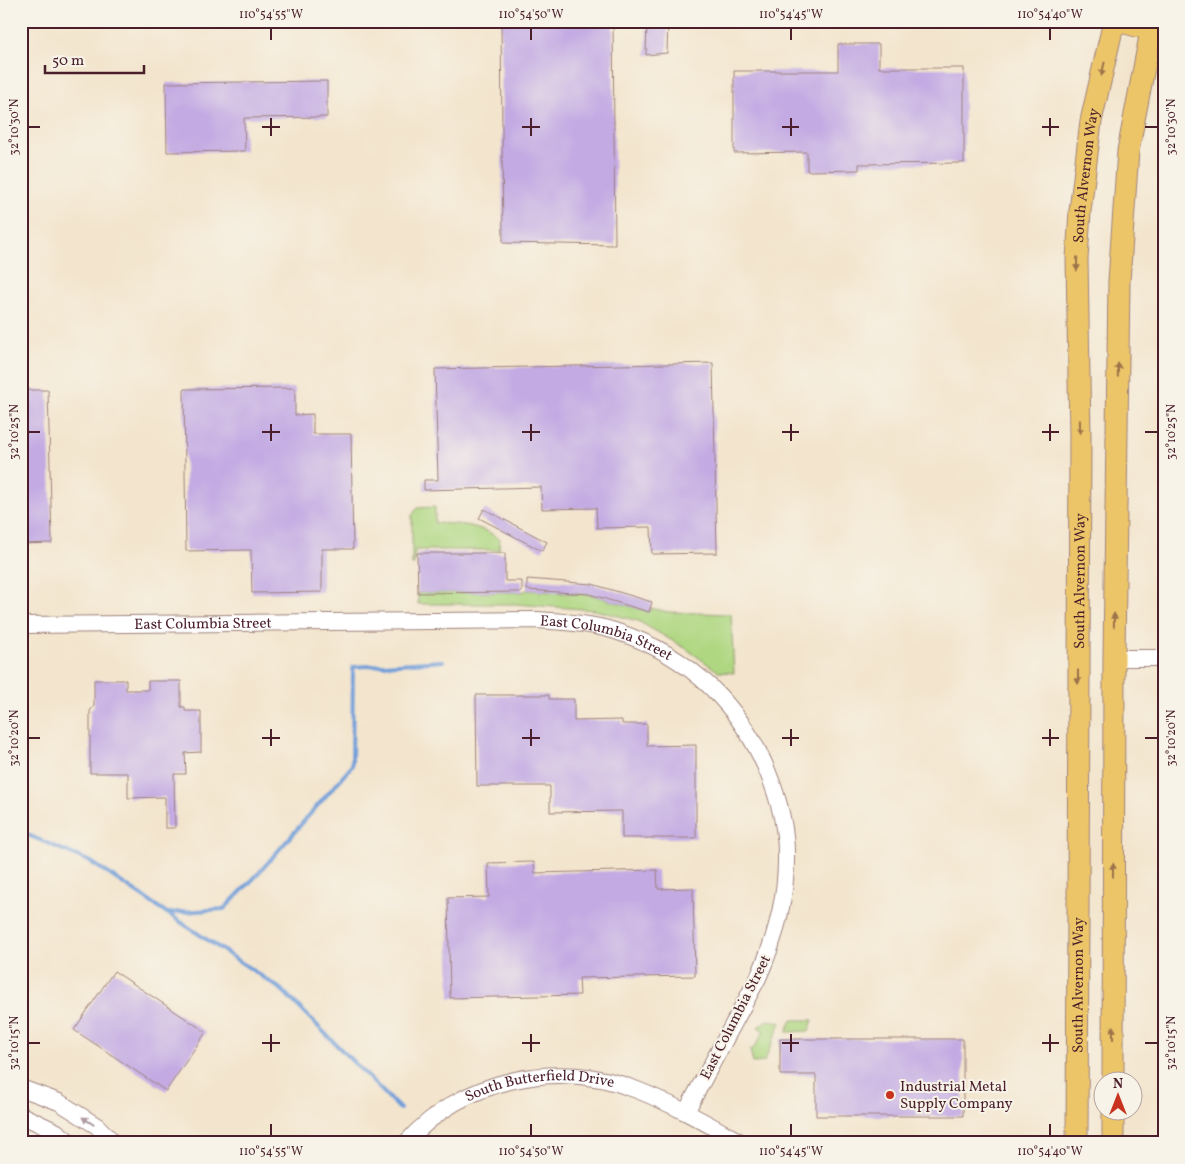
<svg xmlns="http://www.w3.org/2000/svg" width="1185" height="1164" font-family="Vollkorn,serif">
  <rect width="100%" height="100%" fill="#f7f3e8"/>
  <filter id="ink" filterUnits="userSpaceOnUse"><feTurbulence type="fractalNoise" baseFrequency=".02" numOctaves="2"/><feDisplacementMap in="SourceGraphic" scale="10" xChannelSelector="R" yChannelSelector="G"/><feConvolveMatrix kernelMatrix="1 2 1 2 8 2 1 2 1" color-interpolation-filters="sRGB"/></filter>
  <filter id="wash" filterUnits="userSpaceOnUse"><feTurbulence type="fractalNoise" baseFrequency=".0096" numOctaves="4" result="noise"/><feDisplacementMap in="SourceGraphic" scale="20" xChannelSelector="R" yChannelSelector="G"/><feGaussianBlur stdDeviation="1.12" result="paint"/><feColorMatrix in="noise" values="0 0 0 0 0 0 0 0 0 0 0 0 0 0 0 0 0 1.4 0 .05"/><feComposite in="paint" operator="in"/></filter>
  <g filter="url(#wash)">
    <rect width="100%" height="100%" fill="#f3e5cd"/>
    <g fill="#afd781" stroke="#7c7b56">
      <path d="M435,507V523C459,524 479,524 500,539L499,550H415L414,565H412V516L417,508Z"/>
      <polygon points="527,590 592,595 649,612 651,608 668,612 731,614 734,673 719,672 685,648 638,621 595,610 515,604 418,604 418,593 522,592"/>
      <polygon points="767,1020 781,1022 764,1062 753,1063 750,1050 754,1048 764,1031 758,1027"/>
      <polygon points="792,1020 813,1020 809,1031 786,1032"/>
    </g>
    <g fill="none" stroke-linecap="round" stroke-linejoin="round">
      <g stroke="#709ed9" stroke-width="4">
        <polyline points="21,832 91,862 282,990 400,1109"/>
        <polyline points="169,913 224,909 257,875 352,766 353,667 443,661"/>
      </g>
    </g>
    <g id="blocks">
      <g fill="#c3aae3">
        <polygon points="501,21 613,21 615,245 503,243"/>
        <polygon points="647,21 668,21 667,53 646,55"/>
        <polygon points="838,44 879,44 879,68 964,68 964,163 859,164 859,170 807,171 807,152 734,153 734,71 838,71"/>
        <polygon points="327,81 327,117 244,118 245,151 167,152 166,83"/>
        <polygon points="713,363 717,553 652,554 651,527 597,528 596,508 542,509 541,487 424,490 424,480 438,480 435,369"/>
        <polygon points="295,388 295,415 313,414 313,434 351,434 353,549 322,549 322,592 252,593 251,550 186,551 184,389"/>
        <polygon points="21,390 48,390 52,543 21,544"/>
        <polygon points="484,509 547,542 542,551 479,518"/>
        <polygon points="417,553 505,553 505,581 522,581 522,592 418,593"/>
        <polygon points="527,579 592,584 652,602 649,612 589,594 527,590"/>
        <polygon points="94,680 126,680 126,690 148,690 148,681 181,681 181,707 185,707 185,711 201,711 201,752 185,753 186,774 174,774 175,828 165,828 165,797 128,798 128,773 90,773 90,711 94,706"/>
        <polygon points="476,695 549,695 549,699 574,699 574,721 622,720 622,724 647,724 647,746 696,745 696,838 622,838 622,811 550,812 550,786 477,786"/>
        <polygon points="534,862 535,873 657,870 658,889 693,888 695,976 579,978 580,995 450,998 448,898 489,897 488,863"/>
        <polygon points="114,971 206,1032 166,1091 74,1030"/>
        <polygon points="780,1039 963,1039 963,1116 816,1116 816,1075 780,1075"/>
      </g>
    </g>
  </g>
  <g filter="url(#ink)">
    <use href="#blocks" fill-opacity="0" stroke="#9e827c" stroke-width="1"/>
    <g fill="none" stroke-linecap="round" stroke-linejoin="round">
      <g stroke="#9e827c" stroke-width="18">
        <g id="minor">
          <path id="s1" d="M21,625L537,620C563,622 590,623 615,631C691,655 745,709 772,783C780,805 786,830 786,853C787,897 776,938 758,978L686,1112"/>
          <polyline points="1114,658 1164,658"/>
          <polyline points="21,1088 59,1102 97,1126 114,1143"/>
          <polyline points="21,1115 57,1132 71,1143"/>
          <path id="s2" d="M406,1143C462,1079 557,1058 637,1090C673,1104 708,1124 742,1143"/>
        </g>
      </g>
      <g stroke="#9e827c" stroke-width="23">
        <g id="major">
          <polyline points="1118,21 1151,30"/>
          <polyline points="1113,1082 1114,658 1119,281 1128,151 1153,21"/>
          <path id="s3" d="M1077,1143L1080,436L1077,259L1080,211L1091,121L1114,21"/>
          <polyline points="1113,1143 1113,1112"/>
        </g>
      </g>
      <use href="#minor" stroke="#fff" stroke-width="16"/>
      <use href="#major" stroke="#edc569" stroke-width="21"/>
    </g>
    <defs><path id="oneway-solid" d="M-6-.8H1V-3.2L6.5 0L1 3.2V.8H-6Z" transform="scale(1.25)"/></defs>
    <g fill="#9c724a">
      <use href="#oneway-solid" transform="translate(1103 69) rotate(103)"/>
      <use href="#oneway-solid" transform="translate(1077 264) rotate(91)"/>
      <use href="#oneway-solid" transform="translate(1118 370) rotate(-89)"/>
      <use href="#oneway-solid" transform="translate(1080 427) rotate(89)"/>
      <use href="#oneway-solid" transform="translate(1114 620) rotate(-89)"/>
      <use href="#oneway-solid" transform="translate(1078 677) rotate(90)"/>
      <use href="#oneway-solid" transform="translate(1113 870) rotate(-90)"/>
      <use href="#oneway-solid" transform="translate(1113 1033) rotate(-90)"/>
    </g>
    <use fill="#ae9aa0" href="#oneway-solid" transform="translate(88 1121) rotate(-147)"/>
  </g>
  <path fill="none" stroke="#4a1f2b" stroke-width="2" d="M271,28V40M531,28V40M791,28V40M1050,28V40M271,118V136M531,118V136M791,118V136M1050,118V136M28,127H40M262,127H280M522,127H540M782,127H799M1042,127H1059M1145,127H1158M271,424V441M531,424V441M791,424V441M1050,424V441M28,432H40M262,432H280M522,432H540M782,432H799M1042,432H1059M1145,432H1158M271,729V746M531,729V746M791,729V746M1050,729V746M28,738H40M262,738H280M522,738H540M782,738H799M1042,738H1059M1145,738H1158M271,1034V1052M531,1034V1052M791,1034V1052M1050,1034V1052M28,1043H40M262,1043H280M522,1043H540M782,1043H799M1042,1043H1059M1145,1043H1158M271,1124V1136M531,1124V1136M791,1124V1136M1050,1124V1136"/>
  <circle fill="#c8321e" stroke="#f7f3e8" stroke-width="2" cx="890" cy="1095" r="5"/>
  <g text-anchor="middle" stroke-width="4" stroke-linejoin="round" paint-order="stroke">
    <g font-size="15" fill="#4a1f2b" stroke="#f7f3e8">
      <text dy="5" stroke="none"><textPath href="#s3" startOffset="968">South Alvernon Way</textPath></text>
      <text dy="5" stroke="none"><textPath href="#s3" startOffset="562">South Alvernon Way</textPath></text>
      <text dy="5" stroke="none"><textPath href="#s1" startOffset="182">East Columbia Street</textPath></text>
      <text dy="5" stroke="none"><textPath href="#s1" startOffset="588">East Columbia Street</textPath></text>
      <text dy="5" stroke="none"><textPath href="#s3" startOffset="158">South Alvernon Way</textPath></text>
      <text transform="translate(735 1017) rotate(-63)" y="5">East Columbia Street</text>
      <text dy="5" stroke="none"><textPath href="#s2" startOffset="152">South Butterfield Drive</textPath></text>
    </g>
    <g font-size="15" fill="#4a1f2b" stroke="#f7f3e8" text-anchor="start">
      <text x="900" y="1091">Industrial Metal<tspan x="900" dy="17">Supply Company</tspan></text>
    </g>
  </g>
  <rect width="1185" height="1164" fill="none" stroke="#f7f3e8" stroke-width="55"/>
  <g transform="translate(1118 1096)"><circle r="24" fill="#f7f3e8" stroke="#b29e9c"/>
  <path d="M0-4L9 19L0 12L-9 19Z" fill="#c8321e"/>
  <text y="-8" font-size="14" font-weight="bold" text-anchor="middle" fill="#4a1f2b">N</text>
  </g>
  <path d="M45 65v8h99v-8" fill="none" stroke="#4a1f2b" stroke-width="2.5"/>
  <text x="52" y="65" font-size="15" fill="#4a1f2b" stroke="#f7f3e8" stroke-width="4" paint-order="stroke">50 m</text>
  <rect x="28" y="28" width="1130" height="1108" fill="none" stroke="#4a1f2b" stroke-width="2"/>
  <g font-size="12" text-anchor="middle" fill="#4a1f2b">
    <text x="271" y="18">110°54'55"W</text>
    <text x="531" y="18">110°54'50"W</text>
    <text x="791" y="18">110°54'45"W</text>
    <text x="1050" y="18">110°54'40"W</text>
    <text transform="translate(14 127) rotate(-90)" y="4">32°10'30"N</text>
    <text transform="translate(1171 127) rotate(-90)" y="4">32°10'30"N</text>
    <text transform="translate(14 432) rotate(-90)" y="4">32°10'25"N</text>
    <text transform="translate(1171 432) rotate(-90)" y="4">32°10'25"N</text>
    <text transform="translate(14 738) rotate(-90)" y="4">32°10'20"N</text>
    <text transform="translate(1171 738) rotate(-90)" y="4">32°10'20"N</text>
    <text transform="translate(14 1043) rotate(-90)" y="4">32°10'15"N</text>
    <text transform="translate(1171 1043) rotate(-90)" y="4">32°10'15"N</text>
    <text x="271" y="1155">110°54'55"W</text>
    <text x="531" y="1155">110°54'50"W</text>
    <text x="791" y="1155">110°54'45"W</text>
    <text x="1050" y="1155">110°54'40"W</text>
  </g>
</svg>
